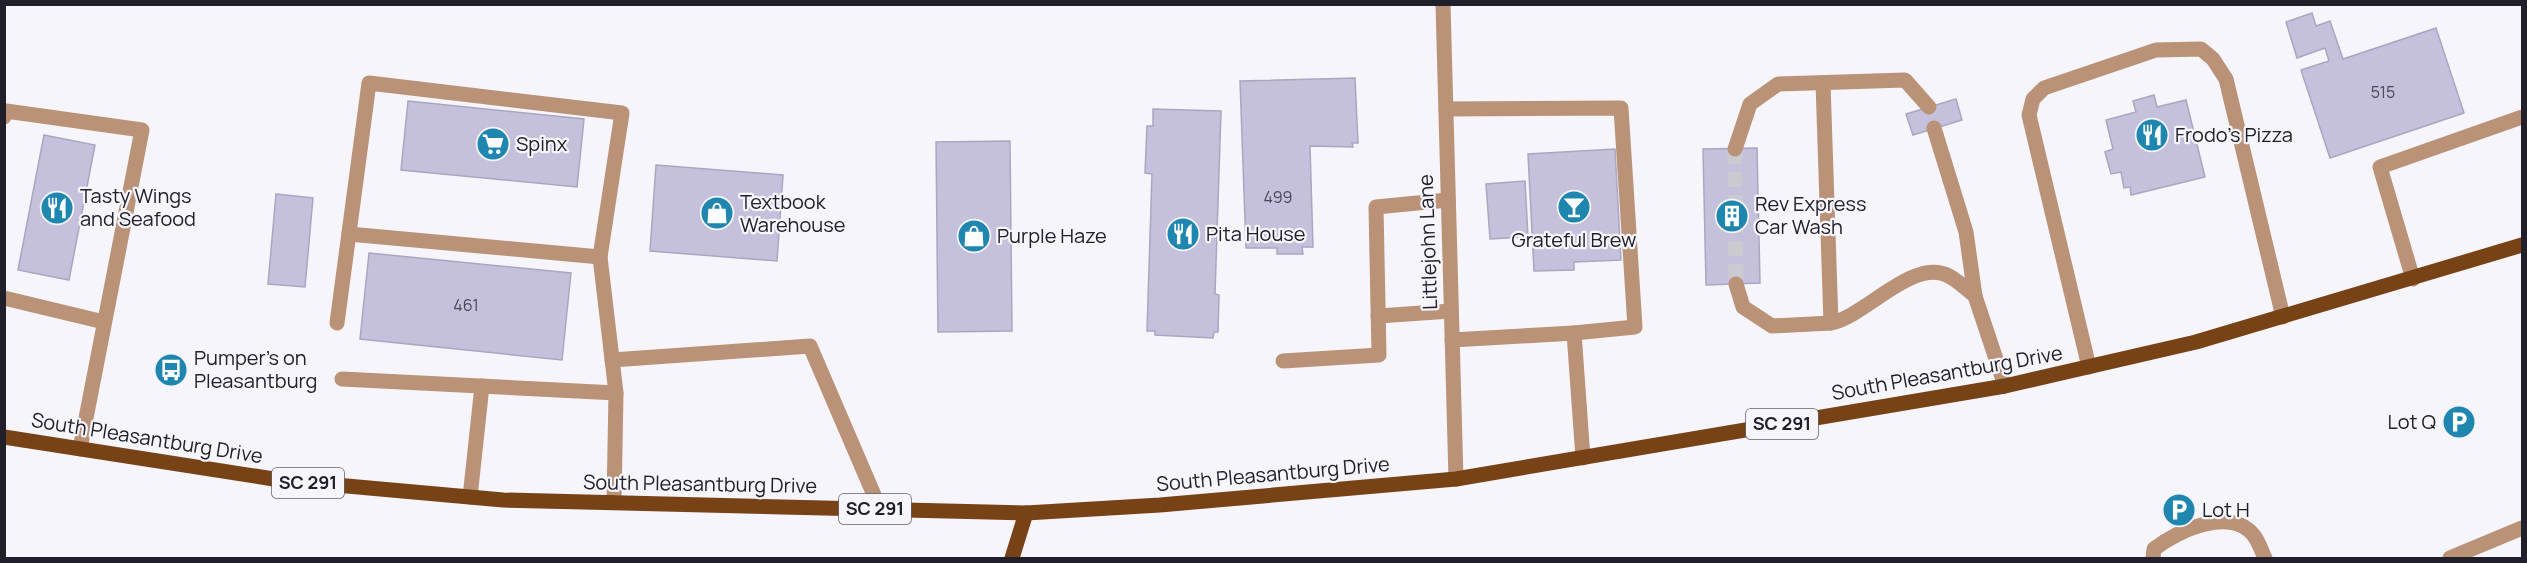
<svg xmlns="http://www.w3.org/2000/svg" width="2527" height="563" font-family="Manrope,sans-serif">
  <rect width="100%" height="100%" fill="#f6f5fb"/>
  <g fill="#c5c1dc" stroke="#aaa6c1" stroke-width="1.5">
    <polygon points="2312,13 2316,26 2330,21 2343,59 2436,28 2464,113 2330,158 2301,70 2329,61 2325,48 2297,58 2286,22"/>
    <polygon points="1355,78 1358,143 1352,143 1353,147 1310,146 1313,247 1302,247 1303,254 1277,254 1277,248 1246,248 1240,81"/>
    <polygon points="2154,95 2157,107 2186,100 2205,177 2131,195 2130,187 2124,188 2121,172 2111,174 2105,152 2113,149 2106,120 2136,112 2133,101"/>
    <polygon points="1956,99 1962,120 1913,135 1906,114"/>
    <polygon points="408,101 584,119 577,187 401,170"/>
    <polygon points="1153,109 1221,111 1215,294 1219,295 1218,332 1214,332 1213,338 1155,335 1155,331 1147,331 1152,174 1145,173 1147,126 1153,126"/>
    <polygon points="44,135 95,145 69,280 18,270"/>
    <polygon points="1010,141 1012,331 938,332 936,142"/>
    <polygon points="1757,148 1760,283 1706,285 1703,149"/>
    <polygon points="1615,149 1621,260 1574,262 1574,270 1534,271 1528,154"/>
    <polygon points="656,165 783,175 777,261 650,251"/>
    <polygon points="1525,181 1528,237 1490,239 1486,184"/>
    <polygon points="276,194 313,198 305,287 268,284"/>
    <polygon points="369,253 571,273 562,360 360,339"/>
    <polygon points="164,360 179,362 178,372 163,370"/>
  </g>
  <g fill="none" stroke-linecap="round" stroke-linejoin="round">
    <polyline stroke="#cbcad1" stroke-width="15" stroke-dasharray="15 8" stroke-linecap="butt" points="1735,149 1736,284"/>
    <g stroke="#b99277" stroke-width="15">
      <polyline points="1443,4 1456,479"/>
      <path d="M1823,83L1831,323C1866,316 1913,257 1949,276C1958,281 1967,289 1975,296"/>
      <polyline points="1446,109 1621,108 1635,327 1574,333"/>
      <polyline points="4,117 6,111 142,130 80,449"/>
      <polyline points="1934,128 1966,232 1975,296 2005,386"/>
      <polyline points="1735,149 1750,104 1778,84 1905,80 1929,107"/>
      <polyline points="349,234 600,257"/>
      <polyline points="2413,279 2380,167 2522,117"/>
      <polyline points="1736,284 1743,307 1772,326 1831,323"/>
      <polyline points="4,298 104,322"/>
      <polyline points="1378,316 1451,311"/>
      <polyline points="337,323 369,83 622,113 600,257 616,393"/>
      <polyline points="1452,340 1574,333 1583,458"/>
      <polyline points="612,360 810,346 880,509"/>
      <polyline points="1283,361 1379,355 1376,207 1448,200"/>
      <polyline points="2089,367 2029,115 2033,99 2044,88 2156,50 2201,49 2213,59 2226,79 2283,317"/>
      <polyline points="342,379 616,393 614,502"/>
      <polyline points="470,497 482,386"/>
      <path d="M2153,558L2154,549C2177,531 2232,505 2255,537C2259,543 2262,552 2265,558"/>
      <polyline points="2450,558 2522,528"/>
    </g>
    <g stroke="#784217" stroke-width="15">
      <polyline points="4,437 280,480 503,500 1026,513 1160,505 1456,479 2005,386 2196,342 2522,245"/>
      <polyline points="1012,558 1026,513"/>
    </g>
  </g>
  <defs>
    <g id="restaurant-disc" transform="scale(1.725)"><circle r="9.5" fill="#1e86af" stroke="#f6f5fb"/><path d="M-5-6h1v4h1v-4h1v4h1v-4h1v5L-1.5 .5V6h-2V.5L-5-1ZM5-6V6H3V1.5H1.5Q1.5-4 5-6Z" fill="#fff"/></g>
    <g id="supermarket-disc" transform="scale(1.725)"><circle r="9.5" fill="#1e86af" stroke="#f6f5fb"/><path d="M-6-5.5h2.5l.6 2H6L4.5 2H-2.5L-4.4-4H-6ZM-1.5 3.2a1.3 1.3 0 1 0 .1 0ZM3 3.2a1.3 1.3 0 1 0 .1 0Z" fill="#fff"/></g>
    <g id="bar-disc" transform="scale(1.725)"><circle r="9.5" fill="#1e86af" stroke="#f6f5fb"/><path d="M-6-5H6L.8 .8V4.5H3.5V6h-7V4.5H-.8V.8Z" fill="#fff"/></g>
    <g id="shop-disc" transform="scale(1.725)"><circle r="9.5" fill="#1e86af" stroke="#f6f5fb"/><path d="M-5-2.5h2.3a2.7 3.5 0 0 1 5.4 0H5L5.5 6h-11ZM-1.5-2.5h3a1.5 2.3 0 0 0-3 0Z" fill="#fff"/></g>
    <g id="building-disc" transform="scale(1.725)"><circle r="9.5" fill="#1e86af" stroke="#f6f5fb"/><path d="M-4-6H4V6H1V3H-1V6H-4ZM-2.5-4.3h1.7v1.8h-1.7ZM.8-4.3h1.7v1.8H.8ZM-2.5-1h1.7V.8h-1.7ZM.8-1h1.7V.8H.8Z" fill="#fff"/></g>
    <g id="bus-disc" transform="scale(1.725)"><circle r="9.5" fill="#1e86af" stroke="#f6f5fb"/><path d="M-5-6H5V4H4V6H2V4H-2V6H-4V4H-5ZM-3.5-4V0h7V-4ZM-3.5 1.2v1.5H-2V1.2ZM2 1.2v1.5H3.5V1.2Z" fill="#fff"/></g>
    <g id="parking-disc" transform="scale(1.725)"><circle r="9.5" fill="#1e86af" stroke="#f6f5fb"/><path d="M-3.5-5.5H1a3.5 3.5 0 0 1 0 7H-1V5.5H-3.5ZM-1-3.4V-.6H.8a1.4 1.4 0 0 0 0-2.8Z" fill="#fff"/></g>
  </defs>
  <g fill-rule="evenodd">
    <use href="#restaurant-disc" x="2152" y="135"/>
    <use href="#supermarket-disc" x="493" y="144"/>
    <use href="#bar-disc" x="1574" y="207"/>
    <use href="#restaurant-disc" x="57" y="208"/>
    <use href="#shop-disc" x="717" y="213"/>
    <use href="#building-disc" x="1732" y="216"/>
    <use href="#restaurant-disc" x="1183" y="234"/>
    <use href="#shop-disc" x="974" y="236"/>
    <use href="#bus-disc" x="171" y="370"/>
    <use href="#parking-disc" x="2459" y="422"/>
    <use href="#parking-disc" x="2179" y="510"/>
  </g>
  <g text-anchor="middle" stroke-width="4.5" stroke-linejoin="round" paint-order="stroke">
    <g font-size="16" fill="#4a4856">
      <text x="2383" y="98">515</text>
      <text x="1278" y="203">499</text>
      <text x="466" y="311">461</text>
    </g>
    <g fill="#f6f5fb" stroke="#616069" stroke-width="1.5">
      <rect x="1746" y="409" width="72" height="30" rx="4.5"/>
      <rect x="272" y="468" width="72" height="30" rx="4.5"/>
      <rect x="839" y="494" width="72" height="30" rx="4.5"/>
    </g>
    <g font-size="18" font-weight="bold" fill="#21202a">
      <text x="1782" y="430">SC 291</text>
      <text x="308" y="489">SC 291</text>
      <text x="875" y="515">SC 291</text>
    </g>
    <g font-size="20" fill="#21202a" stroke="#f6f5fb" text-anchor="start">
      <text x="2175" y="142">Frodo's Pizza</text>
      <text x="516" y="151">Spinx</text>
      <text x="80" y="203">Tasty Wings<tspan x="80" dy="23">and Seafood</tspan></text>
      <text x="740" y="209">Textbook<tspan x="740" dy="23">Warehouse</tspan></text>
      <text x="1755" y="211">Rev Express<tspan x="1755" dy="23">Car Wash</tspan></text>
      <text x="1206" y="241">Pita House</text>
      <text x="997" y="243">Purple Haze</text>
      <text x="1574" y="247" text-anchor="middle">Grateful Brew</text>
      <text x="194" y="365">Pumper's on<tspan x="194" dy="23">Pleasantburg</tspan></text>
      <text x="2436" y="429" text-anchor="end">Lot Q</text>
      <text x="2202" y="517">Lot H</text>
    </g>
    <g font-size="20" fill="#21202a" stroke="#f6f5fb">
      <text transform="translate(1428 242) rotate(-92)" y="7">Littlejohn Lane</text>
      <text transform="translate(1947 373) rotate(-10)" y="7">South Pleasantburg Drive</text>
      <text transform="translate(147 438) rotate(9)" y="7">South Pleasantburg Drive</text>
      <text transform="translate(1273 474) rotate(-5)" y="7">South Pleasantburg Drive</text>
      <text transform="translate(700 484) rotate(1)" y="7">South Pleasantburg Drive</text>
    </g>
  </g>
  <rect width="2527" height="563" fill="none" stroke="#21202a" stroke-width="12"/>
</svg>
